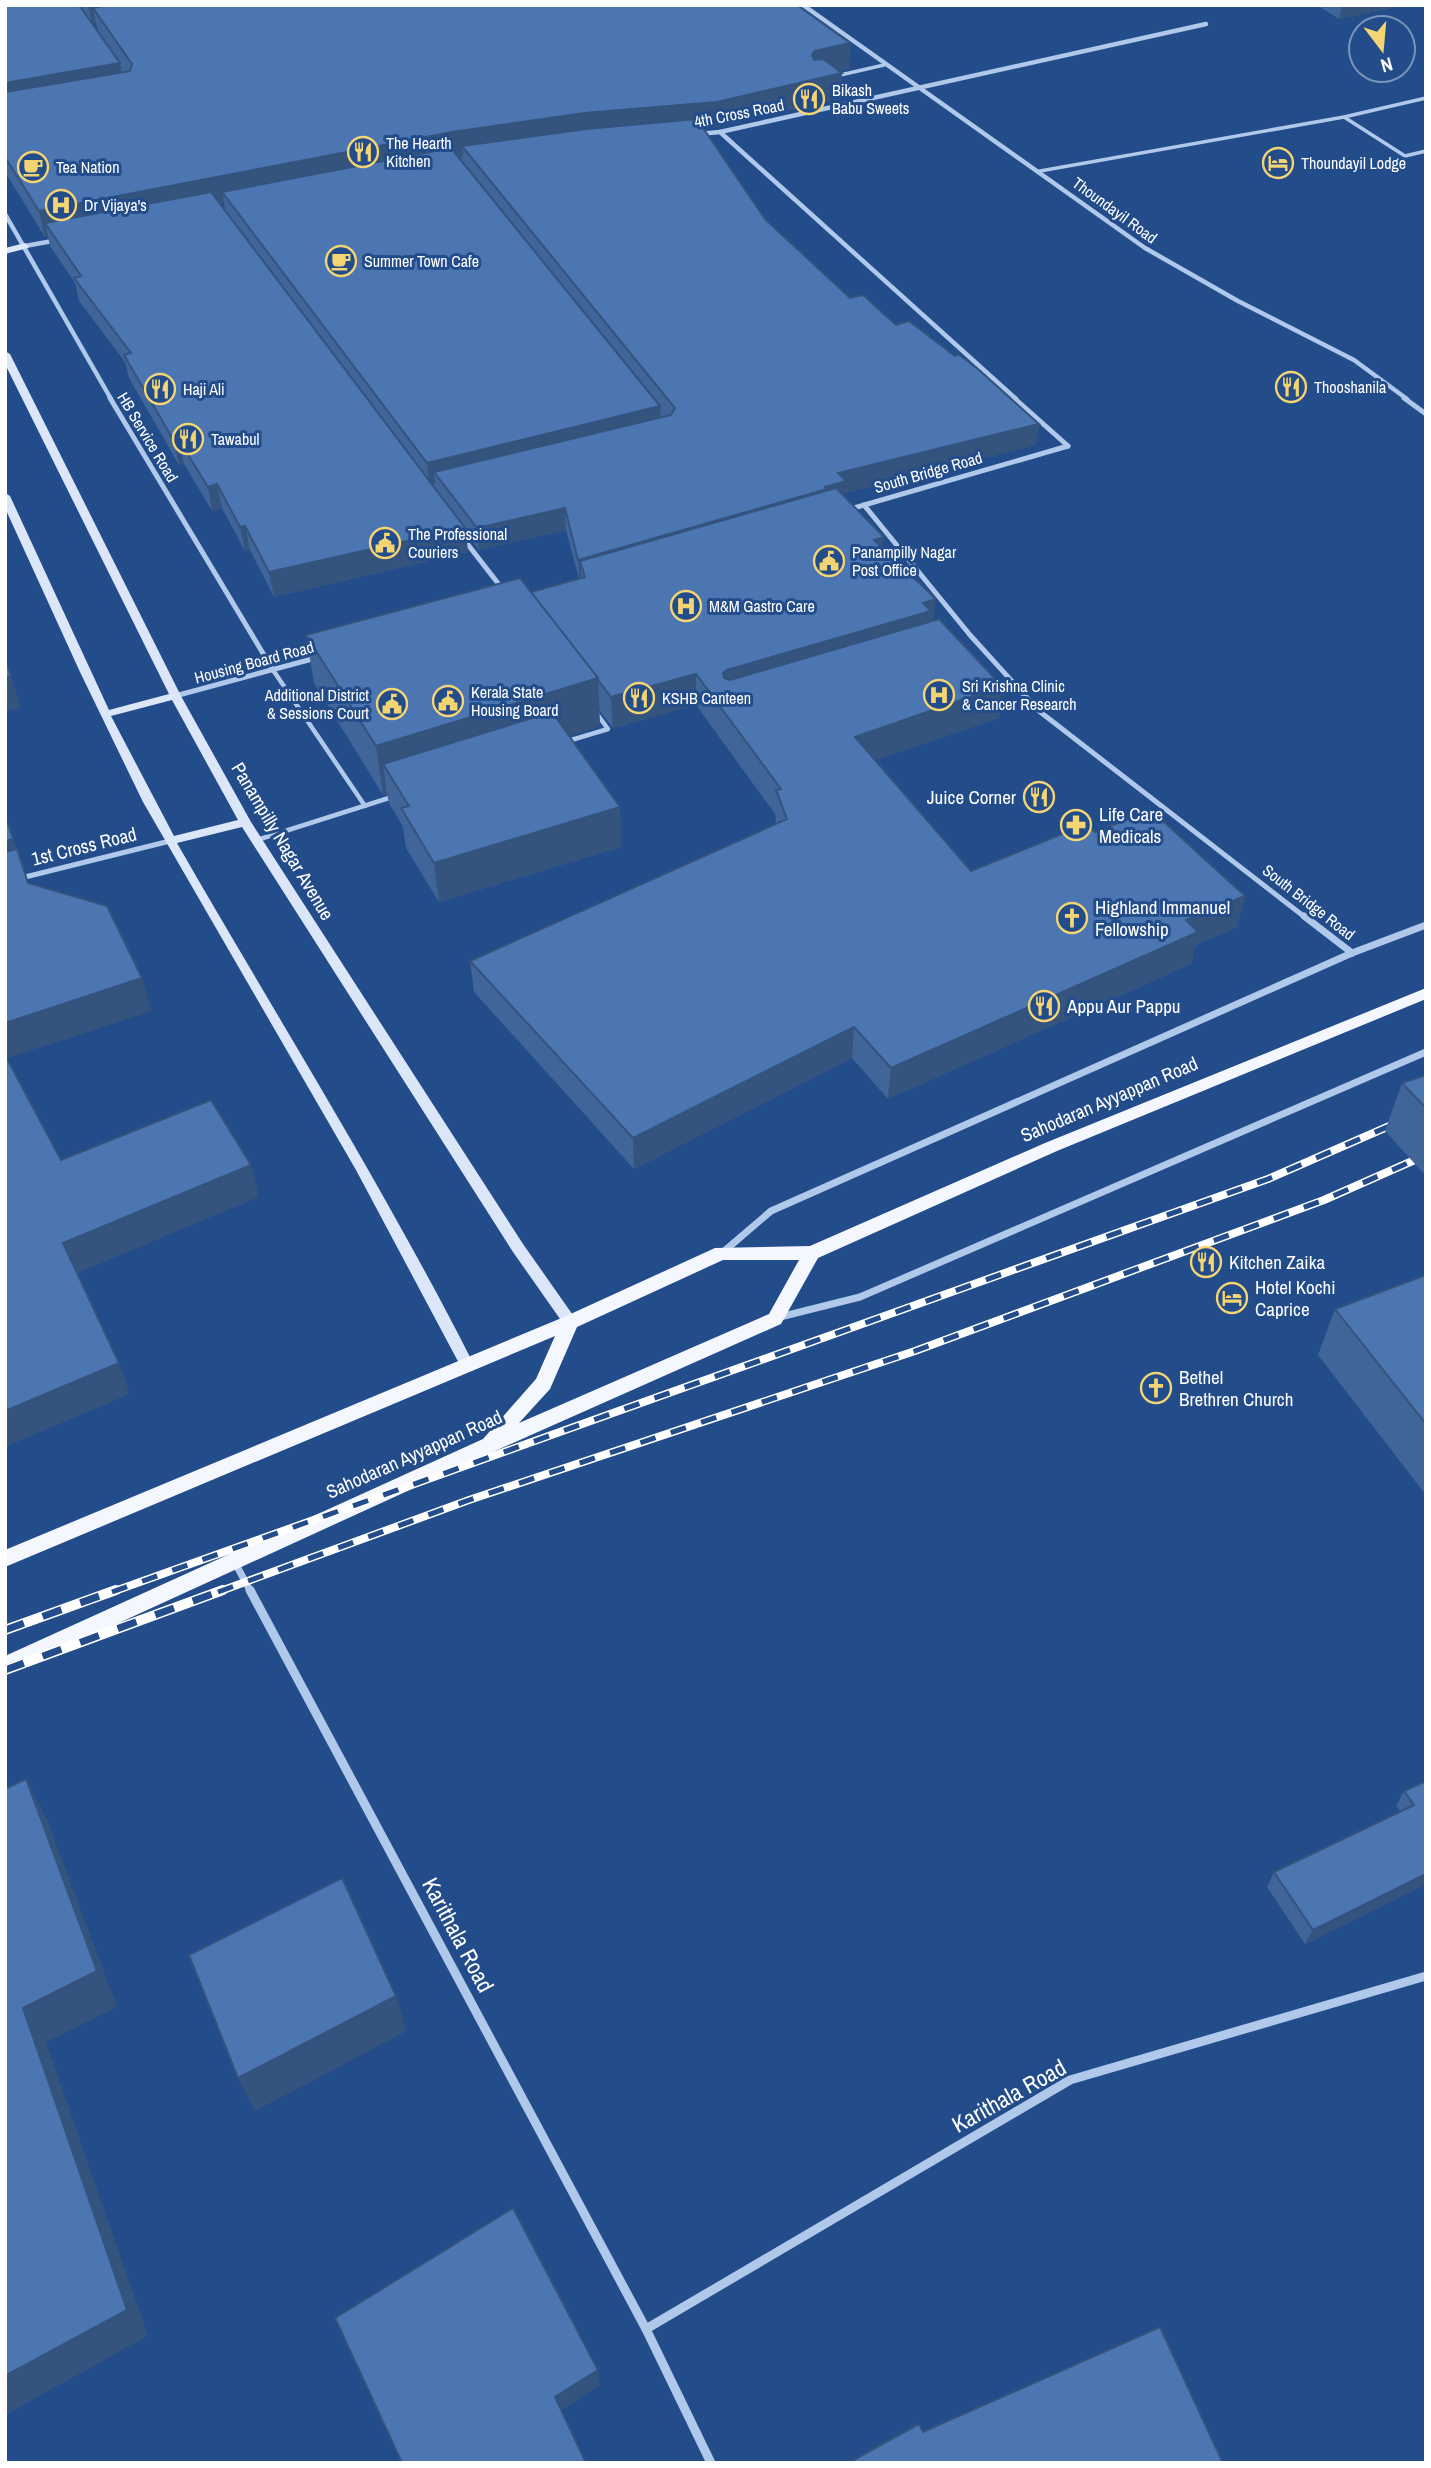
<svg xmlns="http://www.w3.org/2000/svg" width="1431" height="2468" font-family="'Archivo Narrow',sans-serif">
  <rect width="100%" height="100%" fill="#234c8a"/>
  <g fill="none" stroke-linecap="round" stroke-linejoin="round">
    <g stroke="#b0c8ea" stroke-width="3.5">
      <polyline points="836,76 884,65"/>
      <polyline points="1344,117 1405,156 1426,151"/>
      <polyline points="1040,171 1344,117 1426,98"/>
    </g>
    <g stroke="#b0c8ea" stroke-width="4.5">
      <polyline points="273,670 365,806"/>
      <polyline points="568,741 608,729 597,714"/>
      <polyline points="257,840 392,797"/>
    </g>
    <g stroke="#b0c8ea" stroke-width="4.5">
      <polyline points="803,5 1145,248 1238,301 1354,360 1407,399"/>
      <polyline points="720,132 1016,399"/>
      <polyline points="698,134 720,132 1206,24"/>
      <polyline points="5,214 111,399"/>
      <polyline points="25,246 58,240"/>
    </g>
    <g stroke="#b0c8ea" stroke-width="5">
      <polyline points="110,398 273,670"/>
      <polyline points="1014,398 1068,446"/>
      <polyline points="1404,398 1426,414"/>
      <polyline points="864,505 970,635 1039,711 1306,918"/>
      <polyline points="847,510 1068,446"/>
      <polyline points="462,537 504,591"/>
      <polyline points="175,696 316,658"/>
      <polyline points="5,882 170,841"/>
    </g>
    <g stroke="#b0c8ea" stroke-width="7">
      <polyline points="1304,916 1352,953"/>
      <polyline points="722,1253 771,1211 1352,953 1426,925"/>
      <polyline points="776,1318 860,1297 1426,1052"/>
      <polyline points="234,1561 251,1592"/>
    </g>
    <g stroke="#b0c8ea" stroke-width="9">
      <polyline points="250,1590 646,2329 711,2463"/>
      <polyline points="646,2329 1070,2080 1426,1976"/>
    </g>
    <g fill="#dbe7f8" fill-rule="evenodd">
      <polygon points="25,243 29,246 28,248 5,254 5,248"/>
      <path d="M5,351L10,354L181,696L251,822L523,1244L575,1318L577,1322L575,1326H565L513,1252L242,827L177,843C276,1016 383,1185 473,1363L471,1367H461L356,1170L143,802L80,672L5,508V493L10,496L109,710L169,694L5,364ZM172,700L238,820L174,836L111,716Z"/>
    </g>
    <path fill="#f4f8fe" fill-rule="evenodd" d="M1426,988V999L1057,1151L818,1258L781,1324L495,1451L5,1675V1656L483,1439L536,1379L555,1336L5,1567V1550L564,1317L715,1248L810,1246L1045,1143ZM723,1260H799L769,1314L519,1423L550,1389L577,1327Z"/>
    <g stroke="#fff" stroke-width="8">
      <g id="rail-far1">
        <polyline points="112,1592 1268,1179 1426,1110"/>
        <polyline points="218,1592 469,1500 915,1351 1324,1200 1426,1155"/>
      </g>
    </g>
    <g stroke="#fff" stroke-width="10">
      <g id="rail">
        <polyline points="5,1630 116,1590"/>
        <polyline points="5,1670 223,1590"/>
      </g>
    </g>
    <use href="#rail-far1" stroke="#234c8a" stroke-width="5" stroke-dasharray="16" stroke-linecap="butt"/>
    <use href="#rail" stroke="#234c8a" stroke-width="7" stroke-dasharray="20" stroke-linecap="butt"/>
  </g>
  <g fill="#406599" fill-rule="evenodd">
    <path d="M5,5H797L850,43L849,69L840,71L842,73L841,98L717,127L704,129L765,219L850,298L896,325L1039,424L1036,445L845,493V497L883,548L934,621L1002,686L999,718L875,760L971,871L1095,832L1245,896L1237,927L1196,945L1191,964L888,1099L852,1058L634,1169L474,992L470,961L776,824L775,814L696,705L613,728L599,710L600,726L569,736L620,807L621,847L439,902L406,848L403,827L389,803L387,794L383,795L314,683L306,635L531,592L579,579L566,530L479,550L466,532L468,552L274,597L250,550L245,551L222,508L212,511L184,464L179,465L129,378L125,362L79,301L75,283L50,246L48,237H45L5,172ZM96,23L98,32L92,24ZM220,203H224L225,210Z"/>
    <polygon points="1317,5 1405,5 1339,19"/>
    <polygon points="1426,1075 1426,1176 1385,1131 1402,1083"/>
    <polygon points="1426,1275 1426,1495 1318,1355 1335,1309"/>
    <polygon points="1426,1781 1426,1884 1305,1944 1267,1887 1274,1872 1400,1811 1396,1806 1404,1791"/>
  </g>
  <g fill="#34537d">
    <polygon points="88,5 204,5 93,8 96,23 92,24"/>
    <polygon points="1342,5 1405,5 1339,19"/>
    <polygon points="850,43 849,69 814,77 842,73 841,98 717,127 585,139 462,146 463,157 222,192 224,203 53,236 45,223 48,237 45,237 39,211 812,55 815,51"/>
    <polygon points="120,63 125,89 5,110 5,83"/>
    <polygon points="660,406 661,428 434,472 435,483 429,485 427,463"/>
    <polygon points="1039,424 1036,445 845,493 844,503 580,561 582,581 580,582 578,560 825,487 838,473"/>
    <polygon points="179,440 184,464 179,465 174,441"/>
    <polygon points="217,484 222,508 212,511 208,487"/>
    <polygon points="565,508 566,530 479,550 477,528"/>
    <polygon points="245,526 250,550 245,551 240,527"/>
    <polygon points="465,528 468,552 274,597 269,572"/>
    <polygon points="884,537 882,568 874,540"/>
    <polygon points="936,599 933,630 723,704 723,673 727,670"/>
    <polygon points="696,674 696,705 613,728 611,697"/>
    <polygon points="11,676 21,708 5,712 5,677"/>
    <polygon points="598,678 600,726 399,790 383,764 387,794 383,795 376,746"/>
    <polygon points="1002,686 999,718 853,768 855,737"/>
    <polygon points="620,807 621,847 439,902 434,863"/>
    <polygon points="13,839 24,872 5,877 5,841"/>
    <polygon points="1245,896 1237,927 1196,945 1191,964 888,1099 891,1068 1186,920"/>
    <polygon points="142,978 152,1011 5,1059 5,1023"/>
    <polygon points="854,1027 852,1058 634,1169 633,1138"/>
    <polygon points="251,1165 259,1197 75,1274 63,1243"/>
    <polygon points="119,1363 130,1394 5,1447 5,1411"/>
    <polygon points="26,1779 47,1819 117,2007 46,2042 148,2336 5,2415 5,2376"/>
    <polygon points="1426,1874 1426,1884 1305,1944 1313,1930"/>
    <polygon points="396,1996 407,2031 255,2111 238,2078"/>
    <polygon points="598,2370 600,2385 559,2412 555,2397"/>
  </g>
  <g fill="#4b76b2" stroke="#34537d" stroke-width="2">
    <polygon points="5,5 79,5 120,63 5,83"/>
    <polygon points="108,5 797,5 850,43 815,51 812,55 814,60 823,59 842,73 717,102 584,113 452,132 39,211 5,157 5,92 130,71 132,64 93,8"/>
    <polygon points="697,119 765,219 850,298 863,295 896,325 909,321 955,356 958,354 979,370 1039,424 838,473 846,481 825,487 827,489 578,560 565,508 477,528 434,472 671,415 675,408 462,146 586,129"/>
    <polygon points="451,148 660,406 427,463 222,192"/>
    <polygon points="211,192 465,528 269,572 245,526 240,527 217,484 208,487 179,440 174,441 124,355 131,353 74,278 81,276 45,223"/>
    <polygon points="836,488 884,537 874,540 936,599 923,603 931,611 727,670 723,673 724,678 730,680 939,619 1002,686 855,737 971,871 1087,824 1095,832 1151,810 1245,896 1186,920 1198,932 891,1068 854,1027 633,1138 470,961 787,819 776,790 781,789 696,674 611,697 531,592 585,577 580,561"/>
    <polygon points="520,578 598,678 376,746 306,635"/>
    <polygon points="5,660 11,676 5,677"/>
    <polygon points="552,712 620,807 434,863 401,808 409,806 383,764"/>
    <polygon points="5,815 13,839 5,841"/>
    <polygon points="17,849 28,883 107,906 142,978 5,1023 5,852"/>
    <polygon points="5,1055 61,1160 211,1100 251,1165 63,1243 119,1363 5,1411"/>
    <polygon points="1426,1075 1426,1108 1402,1083"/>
    <polygon points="1426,1275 1426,1424 1335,1309"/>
    <polygon points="26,1779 97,1971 23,2008 127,2310 5,2376 5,1789"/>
    <polygon points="1426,1781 1426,1874 1313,1930 1274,1872 1414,1805 1404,1791"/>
    <polygon points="342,1878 396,1996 238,2078 189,1955"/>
    <polygon points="513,2208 598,2370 555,2397 586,2463 402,2463 335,2318"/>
    <polygon points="1160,2327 1223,2463 848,2463 919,2424 923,2432"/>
  </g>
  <defs>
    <g id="restaurant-ring" transform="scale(1.575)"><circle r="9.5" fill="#234c8a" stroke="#f5d573" stroke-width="1.5"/><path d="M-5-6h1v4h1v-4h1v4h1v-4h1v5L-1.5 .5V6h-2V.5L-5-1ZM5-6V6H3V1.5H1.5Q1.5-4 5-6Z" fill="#f5d573"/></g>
    <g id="hotel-ring" transform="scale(1.575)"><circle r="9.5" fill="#234c8a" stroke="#f5d573" stroke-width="1.5"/><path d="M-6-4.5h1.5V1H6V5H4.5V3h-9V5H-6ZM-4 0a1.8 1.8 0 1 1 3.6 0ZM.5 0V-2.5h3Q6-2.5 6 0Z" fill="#f5d573"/></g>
    <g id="cafe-ring" transform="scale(1.575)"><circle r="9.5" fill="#234c8a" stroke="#f5d573" stroke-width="1.5"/><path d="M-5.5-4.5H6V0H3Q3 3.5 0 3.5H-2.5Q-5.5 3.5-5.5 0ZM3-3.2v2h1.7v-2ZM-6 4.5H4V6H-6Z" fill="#f5d573"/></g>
    <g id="hospital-ring" transform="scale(1.575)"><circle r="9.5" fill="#234c8a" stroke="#f5d573" stroke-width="1.5"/><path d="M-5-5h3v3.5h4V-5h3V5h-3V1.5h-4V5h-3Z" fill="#f5d573"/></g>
    <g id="civic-ring" transform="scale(1.575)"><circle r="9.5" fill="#234c8a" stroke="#f5d573" stroke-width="1.5"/><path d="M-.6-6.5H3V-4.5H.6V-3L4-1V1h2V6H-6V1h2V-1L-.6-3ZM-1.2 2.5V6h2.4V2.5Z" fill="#f5d573"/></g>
    <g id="pharmacy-ring" transform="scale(1.575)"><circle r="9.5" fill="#234c8a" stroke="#f5d573" stroke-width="1.5"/><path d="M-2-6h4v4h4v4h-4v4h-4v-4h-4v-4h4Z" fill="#f5d573"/></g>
    <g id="church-ring" transform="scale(1.575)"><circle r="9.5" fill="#234c8a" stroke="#f5d573" stroke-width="1.5"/><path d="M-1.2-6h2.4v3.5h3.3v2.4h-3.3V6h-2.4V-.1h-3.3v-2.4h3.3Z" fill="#f5d573"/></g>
  </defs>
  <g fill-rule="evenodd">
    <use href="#restaurant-ring" x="809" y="99"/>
    <use href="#restaurant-ring" x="363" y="152"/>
    <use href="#hotel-ring" x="1278" y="163"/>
    <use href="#cafe-ring" x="33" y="167"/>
    <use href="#hospital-ring" x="61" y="205"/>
    <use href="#cafe-ring" x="341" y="261"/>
    <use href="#restaurant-ring" x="1291" y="387"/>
    <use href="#restaurant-ring" x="160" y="389"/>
    <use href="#restaurant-ring" x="188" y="439"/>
    <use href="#civic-ring" x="385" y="543"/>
    <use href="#civic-ring" x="829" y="561"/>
    <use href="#hospital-ring" x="686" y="606"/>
    <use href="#hospital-ring" x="939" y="695"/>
    <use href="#restaurant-ring" x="639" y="698"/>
    <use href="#civic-ring" x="448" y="701"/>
    <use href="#civic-ring" x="392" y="704"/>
    <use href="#restaurant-ring" x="1039" y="797"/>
    <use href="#pharmacy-ring" x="1076" y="825"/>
    <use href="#church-ring" x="1072" y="918"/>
    <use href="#restaurant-ring" x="1044" y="1006"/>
    <use href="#restaurant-ring" x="1206" y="1262"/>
    <use href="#hotel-ring" x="1232" y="1298"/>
    <use href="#church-ring" x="1156" y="1388"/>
  </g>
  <g text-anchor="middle" stroke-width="6" stroke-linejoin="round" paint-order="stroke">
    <g font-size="16" fill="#fff" stroke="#234c8a" text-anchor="start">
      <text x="832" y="96">Bikash<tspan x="832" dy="18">Babu Sweets</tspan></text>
      <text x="386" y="149">The Hearth<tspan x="386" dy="18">Kitchen</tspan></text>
      <text x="1301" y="169">Thoundayil Lodge</text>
      <text x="56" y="173">Tea Nation</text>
      <text x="84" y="211">Dr Vijaya's</text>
      <text x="364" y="267">Summer Town Cafe</text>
      <text x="1314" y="393">Thooshanila</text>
      <text x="183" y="395">Haji Ali</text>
      <text x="211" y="445">Tawabul</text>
      <text x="408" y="540">The Professional<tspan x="408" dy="18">Couriers</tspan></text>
      <text x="852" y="558">Panampilly Nagar<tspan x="852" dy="18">Post Office</tspan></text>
      <text x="709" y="612">M&amp;M Gastro Care</text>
      <text x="962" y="692">Sri Krishna Clinic<tspan x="962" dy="18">&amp; Cancer Research</tspan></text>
      <text x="471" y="698">Kerala State<tspan x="471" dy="18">Housing Board</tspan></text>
      <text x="369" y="701" text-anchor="end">Additional District<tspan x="369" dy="18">&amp; Sessions Court</tspan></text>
      <text x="662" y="704">KSHB Canteen</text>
    </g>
    <g font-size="16" fill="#fff" stroke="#234c8a">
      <text transform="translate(739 113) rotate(-11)" y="6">4th Cross Road</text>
      <text transform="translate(1115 210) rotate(36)" y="6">Thoundayil Road</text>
      <text transform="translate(148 437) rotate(59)" y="6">HB Service Road</text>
      <text transform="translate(928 472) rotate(-16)" y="6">South Bridge Road</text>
      <text transform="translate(254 662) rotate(-15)" y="6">Housing Board Road</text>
      <text transform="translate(1309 902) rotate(38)" y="6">South Bridge Road</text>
    </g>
    <g font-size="19" fill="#fff" stroke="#234c8a" text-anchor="start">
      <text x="1016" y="804" text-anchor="end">Juice Corner</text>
      <text x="1099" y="821">Life Care<tspan x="1099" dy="22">Medicals</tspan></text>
      <text x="1095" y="914">Highland Immanuel<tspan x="1095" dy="22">Fellowship</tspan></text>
      <text x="1067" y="1013">Appu Aur Pappu</text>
      <text x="1229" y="1269">Kitchen Zaika</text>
      <text x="1255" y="1294">Hotel Kochi<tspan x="1255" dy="22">Caprice</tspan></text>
      <text x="1179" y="1384">Bethel<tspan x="1179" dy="22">Brethren Church</tspan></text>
    </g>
    <g font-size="19" fill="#fff" stroke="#234c8a">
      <text transform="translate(283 841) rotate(59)" y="7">Panampilly Nagar Avenue</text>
      <text transform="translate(84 846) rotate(-14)" y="7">1st Cross Road</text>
      <text transform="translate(1109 1099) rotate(-23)" y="7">Sahodaran Ayyappan Road</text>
      <text transform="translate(414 1454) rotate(-24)" y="7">Sahodaran Ayyappan Road</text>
    </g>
    <g font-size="23" fill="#fff" stroke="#234c8a">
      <text transform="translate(458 1935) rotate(62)" y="8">Karithala Road</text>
      <text transform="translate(1009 2096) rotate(-29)" y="8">Karithala Road</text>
    </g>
  </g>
  <rect width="1431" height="2468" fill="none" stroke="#ffffff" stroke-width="14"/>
  <g transform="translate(1382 49) rotate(164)"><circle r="33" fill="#234c8a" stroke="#7b94b9" stroke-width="2"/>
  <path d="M0-5L12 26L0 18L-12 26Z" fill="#f5d573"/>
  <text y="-10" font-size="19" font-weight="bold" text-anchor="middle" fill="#ffffff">N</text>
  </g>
</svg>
